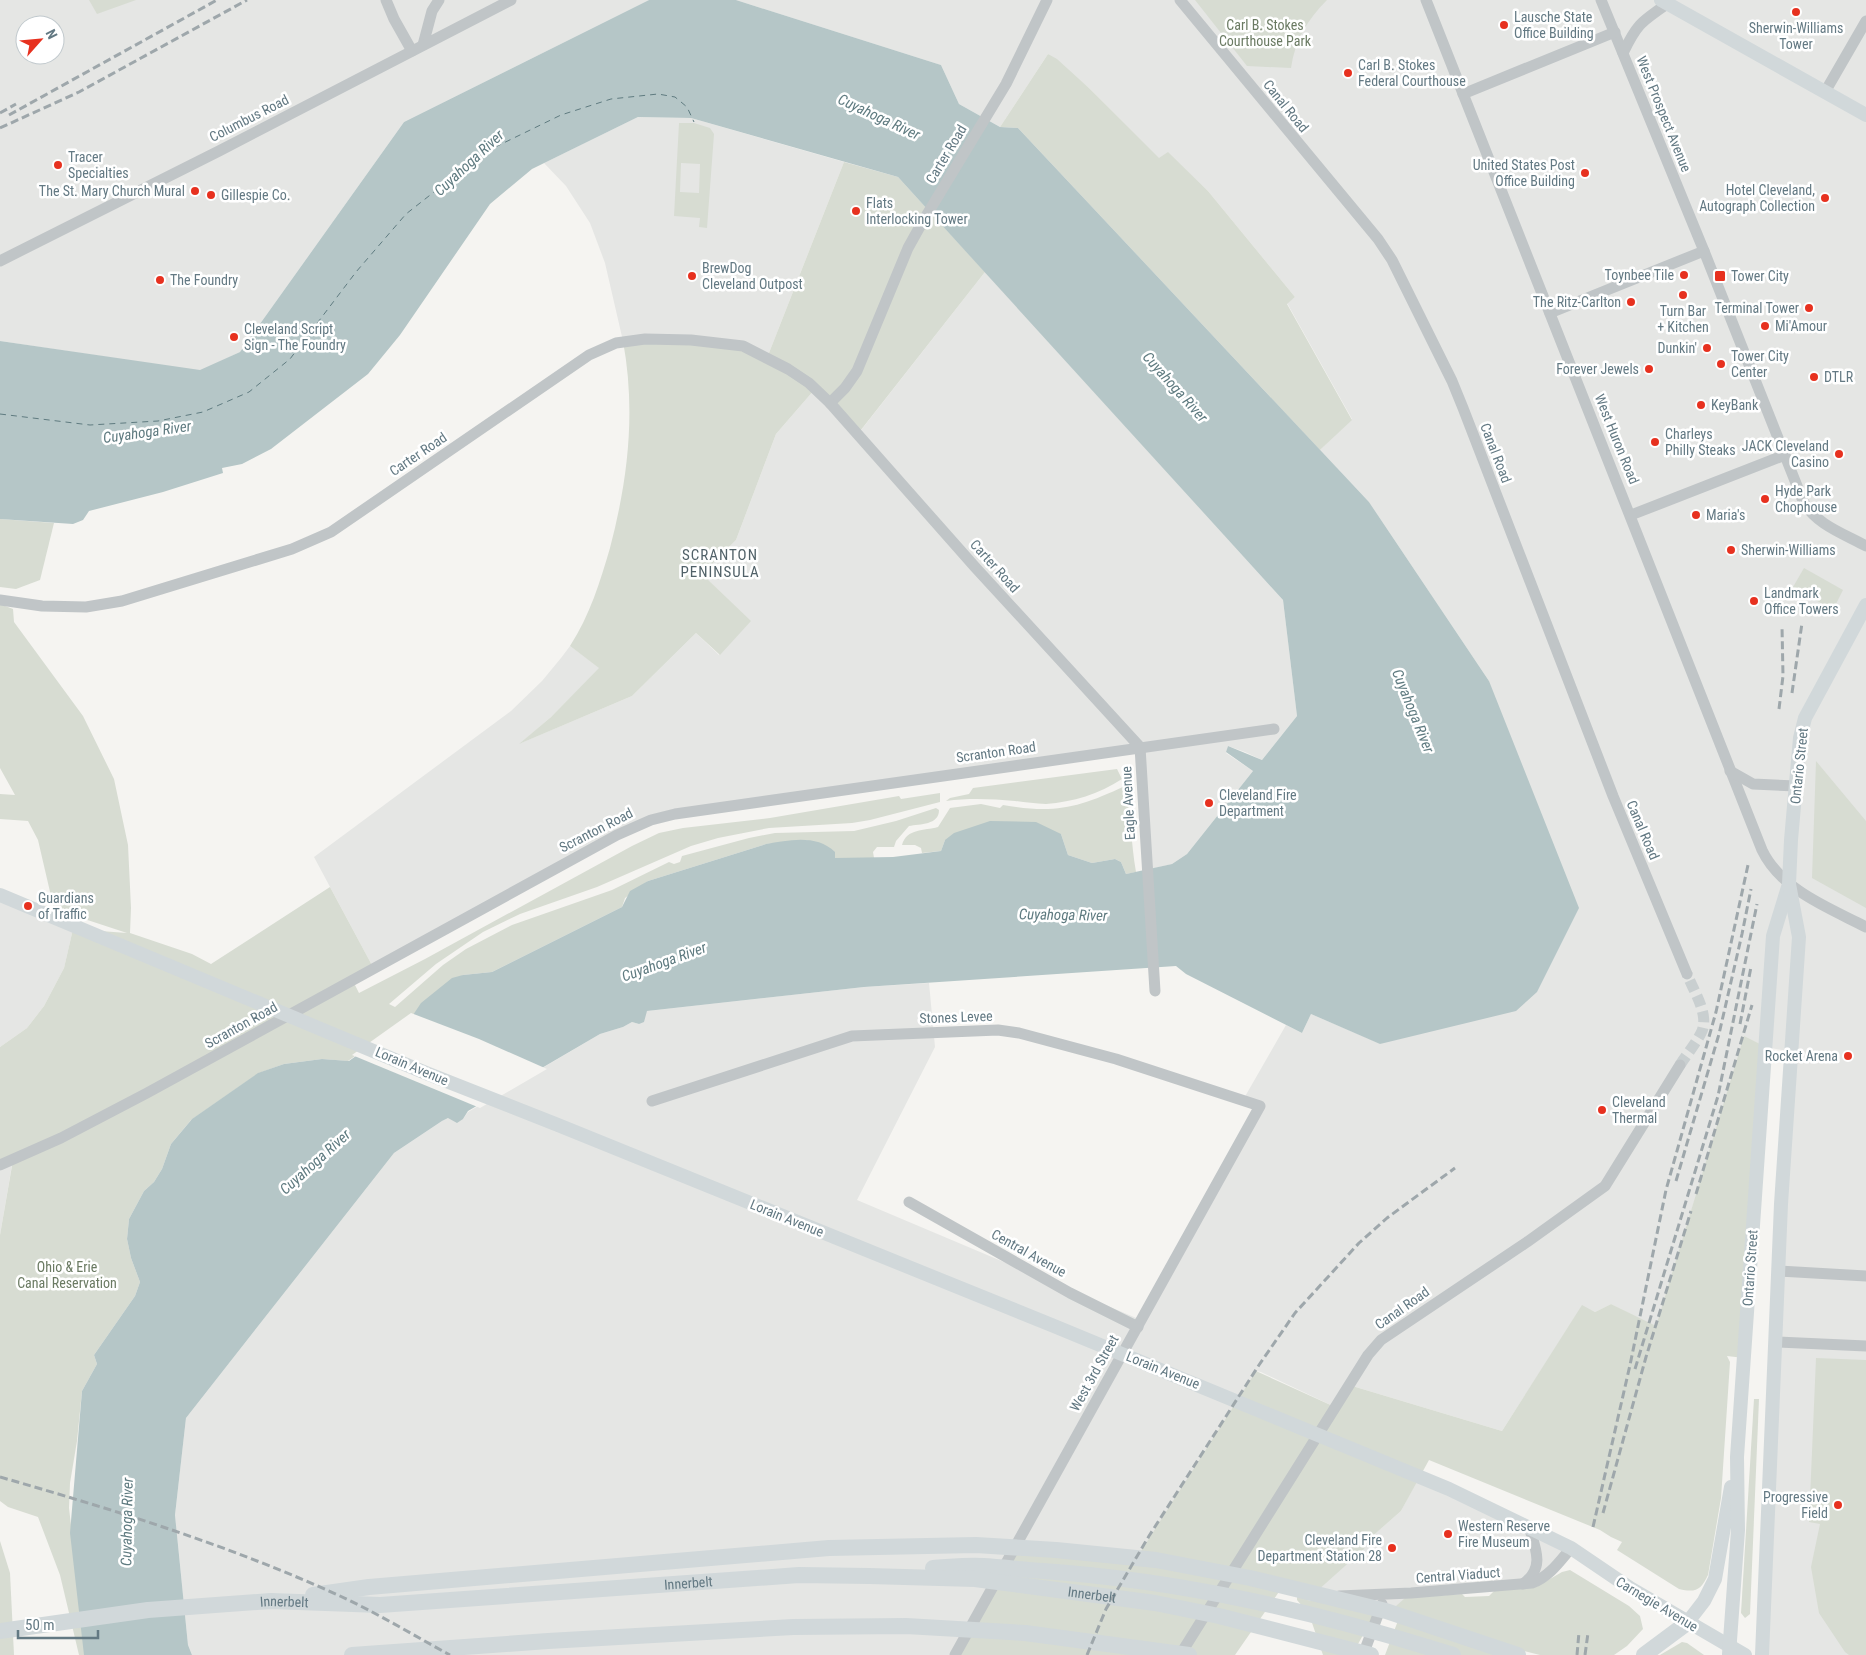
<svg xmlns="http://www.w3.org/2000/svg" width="1866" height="1655" font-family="'Roboto Condensed',sans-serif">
  <rect width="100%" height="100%" fill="#f5f4f1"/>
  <g fill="#e5e6e4" fill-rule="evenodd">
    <path d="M0,0H649L404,122L240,352L200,371L0,341ZM25,25H55V55H25Z"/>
    <polygon points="736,0 1866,0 1866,1655 1762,1655 1792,1052 1766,1047 1744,1037 1656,1327 1611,1304 1595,1312 1582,1306 1502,1431 1349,1385 1335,1407 1244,1364 1261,1372 1256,1371 1137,1557 955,1655 192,1655 188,1645 175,1515 186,1418 394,1153 442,1121 448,1118 463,1119 468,1112 600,1034 623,1027 632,1022 639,1024 647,1011 864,987 929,983 935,1047 857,1200 1141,1320 1260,1106 1243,1100 1286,1025 1302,1033 1311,1014 1381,1044 1489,681 1369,502 1320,450 1352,419 1287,303 1295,297 1208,191 1168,153 1159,159 1090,89 1048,54 1000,127 959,104 941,65"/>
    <polygon points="638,117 691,118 844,162 767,358 623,341 605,263 590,223 566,186 544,163"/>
    <polygon points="985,272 1283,600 1297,716 1262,760 1245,752 1228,746 1226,753 1253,771 1187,854 1172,864 1146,870 1140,747 651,820 374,969 314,857 511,711 542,681 561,658 570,646 600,668 551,717 521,743 632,696 696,633 719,655 750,621 702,574 736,540 776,434 815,389 858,434"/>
    <polygon points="0,897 73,929 64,968 44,1006 27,1028 0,1047"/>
    <polygon points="13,1159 0,1235 0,1165"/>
    <polygon points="1419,1477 1571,1548 1538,1581 1411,1593 1394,1614 1309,1591 1401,1511"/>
  </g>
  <g fill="#d7dcd2" fill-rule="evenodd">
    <polygon points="89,0 136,0 97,14"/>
    <path d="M1195,0H1327C1307,20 1295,40 1291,68L1247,66Z"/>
    <polygon points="1048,54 1057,59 1090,89 1159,158 1168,152 1208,191 1295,297 1287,304 1352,420 1320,450 1018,128 1000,127"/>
    <path d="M679,123H694L710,128L714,134L707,228L699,227L700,218L674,216ZM681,163L700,164L699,193L680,192Z"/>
    <path d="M844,162L898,177L985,272L857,435L815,389L776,434L736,540L702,574L751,621L720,655L696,633L632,696L519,744L551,717L599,668L570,646C590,615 600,582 610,548C628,479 636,412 623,341L725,343L767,358Z"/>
    <polygon points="0,519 54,523 40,580 16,589 0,587"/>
    <polygon points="1804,568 1843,590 1833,610 1793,587"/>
    <path d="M0,604L13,609L14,622L83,716L114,779L128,845L131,908L130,933L192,954L211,964L330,887L374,969L353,981L359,993L425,959L632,846L659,833L683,828L770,818L899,796L901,799L940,793V802L870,820L852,823L769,828L718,838L691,846L597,887L520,914L483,932L436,964L389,1004L395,1007L443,965L466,949L512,925L612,890L669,862L674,864L680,862L682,856L749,838L775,833L854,831L896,821L936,808L939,810C939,825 920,824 909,826L896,841L894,847H877L873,852L874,858H835L807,840L766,844L648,881L625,898L622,907L492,972L463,975L414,1014L348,1061L322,1059L284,1064L259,1073L191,1120L171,1144L162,1169L154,1182L144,1191L129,1219L127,1239L131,1258L140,1282L135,1296L94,1355L97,1364L82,1391L77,1441L70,1483L69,1508L86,1655H79L60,1575L38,1517L8,1507L0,1501V1235L13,1160L0,1165V1047L27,1028L44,1006L64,968L73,929L127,933L54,909L38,840L28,821L0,819V794L15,795L0,768Z"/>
    <polygon points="1816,761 1866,821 1866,908 1812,878"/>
    <path d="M1117,769L1122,779C1099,794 1073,802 1046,804C1035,804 1025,802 1015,801C992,799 969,798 946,801L950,798L969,794L973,788Z"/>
    <path d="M1125,786C1131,815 1131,843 1136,872L1126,874L1121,862L1115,859L1092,863L1068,855L1061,834L945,840L941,851L922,853L921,848L915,845H902C907,828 924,831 938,827L950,808L981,804L1000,808L1003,805C1055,814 1078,808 1125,786Z"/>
    <path d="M1744,1036L1766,1047L1744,1358L1727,1356L1730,1362L1721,1498L1708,1575C1701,1590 1696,1593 1679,1589L1617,1550L1622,1542L1611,1537L1600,1530L1429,1460L1401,1511L1368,1540L1364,1549L1307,1600L1378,1608L1353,1653L1347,1655H1323L1309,1614L1297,1600V1589L1283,1586L1235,1655H955L1014,1548L1137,1557L1256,1371L1335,1407L1349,1385L1502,1431L1582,1305L1595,1312L1611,1304L1656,1326Z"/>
    <polygon points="1816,1358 1866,1360 1866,1655 1849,1655 1845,1652 1819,1613 1811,1567 1820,1524 1809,1522"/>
    <polygon points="1754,1399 1759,1399 1750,1614 1745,1618 1741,1613"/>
    <polygon points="0,1541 10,1573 14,1655 0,1655"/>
    <polygon points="1570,1570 1629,1606 1640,1616 1643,1629 1627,1646 1614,1655 1540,1655 1505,1646 1500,1655 1385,1655 1399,1618 1396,1606 1405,1598 1462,1594 1465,1597 1489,1596 1495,1590 1536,1587 1562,1572"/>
    <polygon points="1682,1642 1687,1643 1704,1655 1660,1655"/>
  </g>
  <path fill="#b5c6c7" d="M649,0H736L941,65L959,104L1000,127L1018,128L1369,502L1489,681L1579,908L1537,992L1516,1011L1380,1044L1311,1014L1302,1033L1186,974L1176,966L864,987L647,1011L644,1022L639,1024L632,1022L623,1027L600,1034L468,1111L463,1119L457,1123L448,1118L442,1121L394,1153L186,1418L175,1515L188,1645L192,1655H84L70,1533L82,1391L97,1364L94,1355L135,1296L140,1282L131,1258L127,1239L129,1219L144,1191L154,1182L162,1169L171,1144L192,1119L258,1073L284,1064L322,1059L349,1061L413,1015L421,1003L452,978L463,975L492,972L622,907L630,891L648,881L766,844C789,840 817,834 835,852V858L893,857L941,851L945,840L954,833L990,821L1036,822L1061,834L1068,855L1092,863L1115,859L1121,862L1126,874L1172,864L1187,854L1253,771L1226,752L1228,746L1262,760L1297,716L1283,600L898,177L691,118L638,117L532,169L490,204L400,335L368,374L271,449L242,464L222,468L223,473L163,492L89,511L83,520L73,524L0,519V341L200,370L240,352L404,122Z"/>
  <polygon fill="#f5f4f1" points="411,1013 479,1039 547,1069 480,1108 352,1055"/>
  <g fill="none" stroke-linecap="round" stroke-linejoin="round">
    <polyline stroke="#5f7b80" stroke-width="1" stroke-dasharray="6 5" stroke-linecap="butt" points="0,414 90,425 158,421 203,412 249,392 290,359 356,272 406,214 485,152 561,115 611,99 658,94 675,97 687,107 694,122"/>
    <path stroke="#c9cfd0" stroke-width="11" stroke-dasharray="11 5.5" stroke-linecap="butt" d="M1680,1065C1687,1054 1697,1042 1702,1031C1709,1013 1693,990 1687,974"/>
    <g stroke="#c0c5c7" stroke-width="11">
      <polyline points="386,0 394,19 412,51"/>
      <polyline points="1180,0 1378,239 1392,260 1452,381 1463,408 1613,796 1687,974"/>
      <path d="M1426,0L1762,850C1781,890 1829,908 1866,927"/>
      <path d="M1601,0L1704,251L1803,501C1815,524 1844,534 1866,546"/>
      <polyline points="423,45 432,11 439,0"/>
      <path d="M1623,53C1637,24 1641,22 1667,4"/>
      <polyline points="1825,92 1866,21"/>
      <polyline points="1463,94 1615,32"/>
      <polyline points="0,261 219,151 511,0"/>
      <polyline points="1550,313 1704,251"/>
      <polyline points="830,403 845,388 857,371 908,248 923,221 1006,84 1047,0"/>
      <polyline points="1631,515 1785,455"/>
      <polyline points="0,600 42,606 86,607 122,601 292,549 331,532 589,355 616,343 645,339 691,340 743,346 788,369 809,383 830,403 975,567 1140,747"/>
      <polyline points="1140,747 1155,991"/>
      <polyline points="1730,771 1753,784 1796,786"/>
      <polyline points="652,1101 852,1036 998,1030 1019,1033 1116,1059 1260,1106 955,1655"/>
      <polyline points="0,1165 61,1138 147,1093 617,835 651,820 675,814 1274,729"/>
      <polyline points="909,1202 1070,1293 1138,1327"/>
      <polyline points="1779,1271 1866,1276"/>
      <polyline points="1776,1342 1866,1346"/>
      <path d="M1523,1584C1545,1568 1536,1549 1529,1527"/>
      <path d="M1339,1596L1411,1593L1532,1583C1549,1577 1560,1561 1571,1548"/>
      <polyline points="1180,1655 1368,1355 1381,1340 1527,1242 1605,1186 1680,1065"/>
      <polyline points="1363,1655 1382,1604"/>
    </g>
    <g stroke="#d1d8da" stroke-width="14">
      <polyline points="1661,0 1866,115"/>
      <polyline points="0,895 426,1073 558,1125 1054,1326 1449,1489 1571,1548 1630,1588 1745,1655"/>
      <polyline points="1687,1623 1704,1601 1715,1579 1731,1487"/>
      <polyline points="1729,1654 1738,1530 1737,1457 1773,936 1788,887"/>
      <polyline points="1762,1655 1781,1204 1799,937 1789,884 1791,840 1800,738 1805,718 1866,605"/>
    </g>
    <g stroke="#d1d8da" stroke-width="16">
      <path d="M933,1568C950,1567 966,1565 983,1566C1003,1567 1023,1570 1043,1571C1186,1581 1317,1612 1453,1655"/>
      <polyline points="313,1595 369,1587 829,1548 976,1545 1056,1550 1156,1560 1250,1578 1386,1611 1518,1655"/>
      <path id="s1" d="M0,1631L148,1610L271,1601L380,1605L799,1575L869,1576L975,1579L1155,1603L1219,1616L1371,1655"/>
      <polyline points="352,1655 548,1641 793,1627 906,1626 1025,1633 1189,1655"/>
      <polyline points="1644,1655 1687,1623"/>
    </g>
    <g stroke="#9ea7ab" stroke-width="3" stroke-dasharray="8 4" stroke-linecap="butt">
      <polyline points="0,113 16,104"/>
      <polyline points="9,115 217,0"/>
      <polyline points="0,128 79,92 247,0"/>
      <polyline points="1792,693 1802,623"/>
      <polyline points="1779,709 1783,676 1782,626"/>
      <polyline points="1740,1024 1751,967"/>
      <polyline points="1676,1181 1719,1034 1742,934 1751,889"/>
      <polyline points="1696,1194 1752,1005"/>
      <polyline points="1635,1369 1718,1096 1757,904"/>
      <path d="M0,1477C115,1510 231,1546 340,1596C377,1613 413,1635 450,1655"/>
      <polyline points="1603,1513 1646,1357 1691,1211"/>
      <polyline points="1593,1527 1630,1365 1666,1190 1716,1012 1748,865"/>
      <polyline points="1087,1655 1106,1609 1149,1536 1259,1365 1295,1313 1359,1243 1387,1218 1455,1168"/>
      <polyline points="1577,1655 1579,1632"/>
      <polyline points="1585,1655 1588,1633"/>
    </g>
  </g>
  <g fill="#e7311f" stroke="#fff" stroke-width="2">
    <circle cx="1796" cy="12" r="5"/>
    <circle cx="1504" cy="25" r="5"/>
    <circle cx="1348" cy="73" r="5"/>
    <circle cx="58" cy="165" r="5"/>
    <circle cx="1585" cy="173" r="5"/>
    <circle cx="195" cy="191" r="5"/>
    <circle cx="211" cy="195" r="5"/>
    <circle cx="1825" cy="198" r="5"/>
    <circle cx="856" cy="211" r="5"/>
    <circle cx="1684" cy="275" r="5"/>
    <circle cx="692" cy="276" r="5"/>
    <rect x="1714" y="270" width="12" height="12" rx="2.5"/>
    <circle cx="160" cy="280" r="5"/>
    <circle cx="1683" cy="295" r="5"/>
    <circle cx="1631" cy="302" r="5"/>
    <circle cx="1809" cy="308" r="5"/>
    <circle cx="1765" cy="326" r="5"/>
    <circle cx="234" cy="337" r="5"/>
    <circle cx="1707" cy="348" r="5"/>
    <circle cx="1721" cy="364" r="5"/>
    <circle cx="1649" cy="369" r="5"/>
    <circle cx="1814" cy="377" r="5"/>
    <circle cx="1701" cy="405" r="5"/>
    <circle cx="1655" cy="442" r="5"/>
    <circle cx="1839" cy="454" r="5"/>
    <circle cx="1765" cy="499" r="5"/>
    <circle cx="1696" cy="515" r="5"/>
    <circle cx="1731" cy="550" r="5"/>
    <circle cx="1754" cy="601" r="5"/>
    <circle cx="1209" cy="803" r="5"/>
    <circle cx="28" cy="906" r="5"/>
    <circle cx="1848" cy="1056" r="5"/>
    <circle cx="1602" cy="1110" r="5"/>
    <circle cx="1838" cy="1505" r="5"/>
    <circle cx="1448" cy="1534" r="5"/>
    <circle cx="1392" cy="1548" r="5"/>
  </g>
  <g text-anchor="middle" stroke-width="5" stroke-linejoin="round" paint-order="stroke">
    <g font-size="14" fill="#637983" stroke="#fff" text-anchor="start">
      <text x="1514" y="22">Lausche State<tspan x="1514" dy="16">Office Building</tspan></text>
      <text x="1796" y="33" text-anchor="middle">Sherwin-Williams<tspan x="1796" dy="16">Tower</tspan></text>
      <text x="1358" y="70">Carl B. Stokes<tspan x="1358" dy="16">Federal Courthouse</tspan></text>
      <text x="68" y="162">Tracer<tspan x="68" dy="16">Specialties</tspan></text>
      <text x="1575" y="170" text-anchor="end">United States Post<tspan x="1575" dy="16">Office Building</tspan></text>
      <text x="1815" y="195" text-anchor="end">Hotel Cleveland,<tspan x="1815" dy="16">Autograph Collection</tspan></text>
      <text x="185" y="196" text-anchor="end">The St. Mary Church Mural</text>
      <text x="221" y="200">Gillespie Co.</text>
      <text x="866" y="208">Flats<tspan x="866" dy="16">Interlocking Tower</tspan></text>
      <text x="702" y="273">BrewDog<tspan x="702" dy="16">Cleveland Outpost</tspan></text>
      <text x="1674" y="280" text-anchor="end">Toynbee Tile</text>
      <text x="1731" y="281">Tower City</text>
      <text x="170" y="285">The Foundry</text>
      <text x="1621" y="307" text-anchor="end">The Ritz-Carlton</text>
      <text x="1799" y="313" text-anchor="end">Terminal Tower</text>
      <text x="1683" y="316" text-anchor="middle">Turn Bar<tspan x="1683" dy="16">+ Kitchen</tspan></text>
      <text x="1775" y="331">Mi'Amour</text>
      <text x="244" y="334">Cleveland Script<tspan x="244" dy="16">Sign - The Foundry</tspan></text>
      <text x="1697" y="353" text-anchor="end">Dunkin'</text>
      <text x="1731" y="361">Tower City<tspan x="1731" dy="16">Center</tspan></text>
      <text x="1639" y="374" text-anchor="end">Forever Jewels</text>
      <text x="1824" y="382">DTLR</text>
      <text x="1711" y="410">KeyBank</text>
      <text x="1665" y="439">Charleys<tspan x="1665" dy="16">Philly Steaks</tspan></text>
      <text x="1829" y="451" text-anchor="end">JACK Cleveland<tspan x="1829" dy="16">Casino</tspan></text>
      <text x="1775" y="496">Hyde Park<tspan x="1775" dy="16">Chophouse</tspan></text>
      <text x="1706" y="520">Maria's</text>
      <text x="1741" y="555">Sherwin-Williams</text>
      <text x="1764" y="598">Landmark<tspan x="1764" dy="16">Office Towers</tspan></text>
      <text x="1219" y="800">Cleveland Fire<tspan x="1219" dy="16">Department</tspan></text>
      <text x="38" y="903">Guardians<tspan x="38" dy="16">of Traffic</tspan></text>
      <text x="1838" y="1061" text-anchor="end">Rocket Arena</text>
      <text x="1612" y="1107">Cleveland<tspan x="1612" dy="16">Thermal</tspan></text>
      <text x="1828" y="1502" text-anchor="end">Progressive<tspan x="1828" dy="16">Field</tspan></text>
      <text x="1458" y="1531">Western Reserve<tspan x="1458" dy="16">Fire Museum</tspan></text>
      <text x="1382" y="1545" text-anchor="end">Cleveland Fire<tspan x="1382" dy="16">Department Station 28</tspan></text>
    </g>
    <g font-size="14" fill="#6a7a62" stroke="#fff">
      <text x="1265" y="30">Carl B. Stokes<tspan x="1265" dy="16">Courthouse Park</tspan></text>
      <text x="67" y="1272">Ohio &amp; Erie<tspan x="67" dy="16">Canal Reservation</tspan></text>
    </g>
    <g font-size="14" fill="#637983" stroke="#fff">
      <text transform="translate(1286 106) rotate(51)" y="5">Canal Road</text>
      <text transform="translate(1664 114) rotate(68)" y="5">West Prospect Avenue</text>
      <text transform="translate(249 118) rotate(-27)" y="5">Columbus Road</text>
      <text transform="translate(946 154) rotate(-59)" y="5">Carter Road</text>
      <text transform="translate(1617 439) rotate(68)" y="5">West Huron Road</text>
      <text transform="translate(1496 453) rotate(69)" y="5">Canal Road</text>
      <text transform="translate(418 454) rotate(-34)" y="5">Carter Road</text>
      <text transform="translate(995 566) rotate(48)" y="5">Carter Road</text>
      <text transform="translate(996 752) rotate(-8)" y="5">Scranton Road</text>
      <text transform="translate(1799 766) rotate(-84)" y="5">Ontario Street</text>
      <text transform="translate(1128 803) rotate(-93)" y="5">Eagle Avenue</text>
      <text transform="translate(596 830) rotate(-27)" y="5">Scranton Road</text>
      <text transform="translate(1643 830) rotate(67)" y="5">Canal Road</text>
      <text transform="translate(956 1017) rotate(-2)" y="5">Stones Levee</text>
      <text transform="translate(241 1025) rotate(-29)" y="5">Scranton Road</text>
      <text transform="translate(412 1066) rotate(23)" y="5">Lorain Avenue</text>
      <text transform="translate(787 1218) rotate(22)" y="5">Lorain Avenue</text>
      <text transform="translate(1029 1253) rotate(29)" y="5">Central Avenue</text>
      <text transform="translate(1750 1268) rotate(-86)" y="5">Ontario Street</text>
      <text transform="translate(1402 1308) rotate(-35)" y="5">Canal Road</text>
      <text transform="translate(1163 1370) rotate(22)" y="5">Lorain Avenue</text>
      <text transform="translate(1094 1373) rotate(-61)" y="5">West 3rd Street</text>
      <text transform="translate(1458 1575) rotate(-4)" y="5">Central Viaduct</text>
      <text dy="5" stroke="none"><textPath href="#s1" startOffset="691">Innerbelt</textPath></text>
      <text dy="5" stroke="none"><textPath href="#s1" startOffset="1096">Innerbelt</textPath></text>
      <text dy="5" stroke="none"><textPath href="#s1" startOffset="286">Innerbelt</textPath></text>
      <text transform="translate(1657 1604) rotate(31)" y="5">Carnegie Avenue</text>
    </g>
    <g font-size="15" font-style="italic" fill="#5f7b80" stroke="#fff">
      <text transform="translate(879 117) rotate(25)" y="5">Cuyahoga River</text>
      <text transform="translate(469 163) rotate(-43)" y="5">Cuyahoga River</text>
      <text transform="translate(1175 387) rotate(48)" y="5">Cuyahoga River</text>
      <text transform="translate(147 432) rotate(-8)" y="5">Cuyahoga River</text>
      <text transform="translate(1413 711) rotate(68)" y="5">Cuyahoga River</text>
      <text transform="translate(1063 915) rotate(1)" y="5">Cuyahoga River</text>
      <text transform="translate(664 962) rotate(-20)" y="5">Cuyahoga River</text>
      <text transform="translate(315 1162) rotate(-42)" y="5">Cuyahoga River</text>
      <text transform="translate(127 1522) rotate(-89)" y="5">Cuyahoga River</text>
    </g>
    <g font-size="15" letter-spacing="1" fill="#516168" stroke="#fff">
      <text x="720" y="560">SCRANTON<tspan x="720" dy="17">PENINSULA</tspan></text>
    </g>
  </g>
  <g transform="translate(40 40) rotate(63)"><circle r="24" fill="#ffffff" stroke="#c1c9cd"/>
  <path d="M0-4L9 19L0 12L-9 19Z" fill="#e7311f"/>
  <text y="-8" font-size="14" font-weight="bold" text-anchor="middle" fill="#637983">N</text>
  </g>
  <path d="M18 1630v8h80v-8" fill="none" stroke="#637983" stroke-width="2.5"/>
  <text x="25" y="1630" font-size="15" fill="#637983" stroke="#ffffff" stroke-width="4" paint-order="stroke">50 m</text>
</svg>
